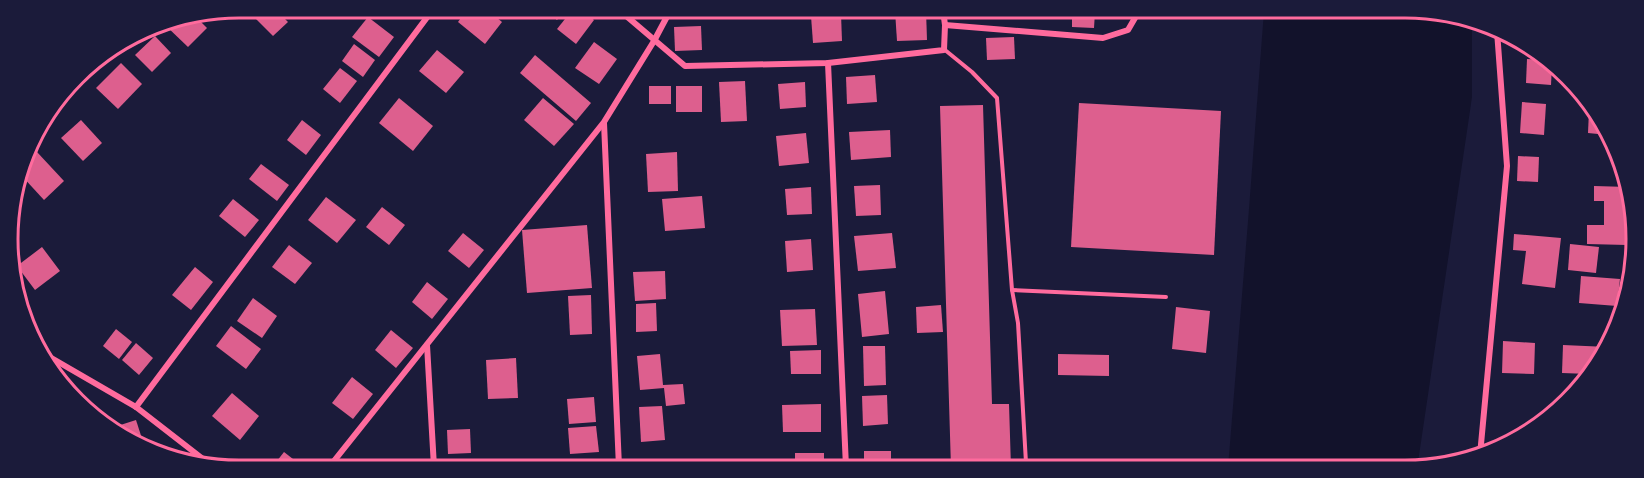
<svg xmlns="http://www.w3.org/2000/svg" width="1644" height="478" font-family="'Sofia Sans Condensed',sans-serif">
  <rect width="100%" height="100%" fill="#1b1b3a"/>
  <polygon fill="#12122b" points="1264,11 1450,12 1472,21 1472,97 1417,469 1228,468 1249,209"/>
  <g fill="#dd5f8e">
    <polygon points="245,8 274,8 288,22 273,36"/>
    <polygon points="468,8 485,8 502,22 485,44 458,22"/>
    <polygon points="544,9 566,9 557,20"/>
    <polygon points="573,9 580,9 594,20 576,44 557,29"/>
    <polygon points="920,10 926,10 927,40 897,41 895,11"/>
    <polygon points="1007,10 1034,10 1034,16 1007,15"/>
    <polygon points="1072,11 1095,11 1094,28 1072,27"/>
    <polygon points="841,14 842,41 813,43 811,16"/>
    <polygon points="195,16 207,28 188,47 164,24 166,22"/>
    <polygon points="368,17 394,37 379,57 352,37"/>
    <polygon points="701,26 702,50 675,51 674,27"/>
    <polygon points="155,36 171,53 152,72 135,55"/>
    <polygon points="1014,37 1015,59 987,60 986,38"/>
    <polygon points="594,42 617,59 599,84 575,68"/>
    <polygon points="354,44 375,60 363,77 342,61"/>
    <polygon points="437,50 464,72 446,93 419,71"/>
    <polygon points="535,55 591,103 576,121 520,73"/>
    <polygon points="1527,59 1547,60 1552,65 1551,85 1526,83"/>
    <polygon points="121,63 142,84 118,109 96,88"/>
    <polygon points="340,68 357,81 340,103 323,89"/>
    <polygon points="875,75 877,102 847,104 846,77"/>
    <polygon points="745,81 747,121 721,122 719,82"/>
    <polygon points="805,82 806,107 780,109 778,84"/>
    <rect x="649" y="86" width="22" height="18"/>
    <rect x="676" y="86" width="26" height="26"/>
    <polygon points="399,98 433,126 413,151 379,123"/>
    <polygon points="543,98 574,124 554,146 524,120"/>
    <polygon points="1522,102 1546,104 1544,135 1520,133"/>
    <polygon points="1079,103 1221,111 1214,255 1071,247"/>
    <polygon points="983,105 992,404 1009,404 1011,468 951,468 940,106"/>
    <polygon points="1589,110 1597,110 1608,135 1588,133"/>
    <polygon points="81,120 102,143 83,161 61,138"/>
    <polygon points="302,120 321,135 306,155 287,140"/>
    <polygon points="890,130 891,157 851,160 849,132"/>
    <polygon points="806,133 809,163 779,166 776,136"/>
    <polygon points="37,152 64,181 44,200 21,175 24,165"/>
    <polygon points="677,152 678,191 648,192 646,154"/>
    <polygon points="1518,156 1539,157 1538,182 1517,181"/>
    <polygon points="261,164 289,185 277,201 249,179"/>
    <polygon points="880,185 881,215 856,216 854,186"/>
    <polygon points="1594,186 1629,187 1627,245 1587,244 1587,225 1604,225 1604,201 1594,201"/>
    <polygon points="811,187 812,214 787,215 785,189"/>
    <polygon points="702,196 705,228 665,231 662,199"/>
    <polygon points="326,197 356,220 337,243 308,220"/>
    <polygon points="233,199 259,220 245,237 219,216"/>
    <polygon points="382,207 405,225 389,245 366,227"/>
    <polygon points="587,225 592,288 527,293 522,230"/>
    <polygon points="463,233 484,250 469,268 448,251"/>
    <polygon points="892,233 896,268 858,271 854,236"/>
    <polygon points="1514,234 1561,238 1555,288 1522,284 1526,251 1513,250"/>
    <polygon points="811,239 813,270 787,272 785,241"/>
    <polygon points="1570,244 1599,247 1596,273 1568,270"/>
    <polygon points="289,245 312,263 295,284 272,267"/>
    <polygon points="42,247 60,271 35,290 17,266"/>
    <polygon points="195,267 213,282 191,310 172,295"/>
    <polygon points="665,271 666,299 635,301 633,272"/>
    <polygon points="1581,276 1620,279 1617,306 1579,303"/>
    <polygon points="427,282 448,299 432,319 412,302"/>
    <polygon points="885,291 889,334 862,337 858,294"/>
    <polygon points="591,295 592,334 570,335 568,296"/>
    <polygon points="253,298 277,316 262,338 237,321"/>
    <polygon points="656,303 657,331 636,332 636,304"/>
    <polygon points="941,305 943,332 917,333 916,307"/>
    <polygon points="1176,307 1210,311 1206,353 1172,349"/>
    <polygon points="815,309 817,345 782,346 780,310"/>
    <polygon points="231,326 261,349 246,369 216,346"/>
    <polygon points="116,329 132,342 119,359 103,346"/>
    <polygon points="391,330 413,348 396,368 375,350"/>
    <polygon points="1503,341 1535,343 1534,374 1502,373"/>
    <polygon points="136,343 153,358 139,375 122,360"/>
    <polygon points="1563,345 1608,347 1589,374 1562,373"/>
    <polygon points="863,346 885,346 886,385 864,386"/>
    <polygon points="821,350 821,374 791,374 790,351"/>
    <polygon points="660,354 663,385 683,384 685,404 666,406 664,388 640,390 637,356"/>
    <polygon points="1058,354 1109,355 1109,376 1058,375"/>
    <polygon points="516,358 518,398 488,399 486,360"/>
    <polygon points="352,377 373,394 353,419 332,403"/>
    <polygon points="232,393 259,416 240,440 212,416"/>
    <polygon points="887,395 888,424 863,426 862,396"/>
    <polygon points="594,397 596,422 569,424 567,399"/>
    <polygon points="821,404 821,432 783,432 782,405"/>
    <polygon points="662,406 665,440 641,442 639,407"/>
    <polygon points="136,420 145,448 123,439 111,428"/>
    <polygon points="596,426 599,452 570,454 568,428"/>
    <polygon points="470,429 471,453 448,454 447,430"/>
    <rect x="864" y="451" width="27" height="16"/>
    <polygon points="284,452 302,466 273,466"/>
    <rect x="795" y="453" width="29" height="14"/>
    <polygon points="664,459 665,467 643,467 642,460"/>
  </g>
  <g fill="none" stroke-linecap="round" stroke-linejoin="round">
    <g stroke="#ff6b9d" stroke-width="4">
      <polyline points="945,50 972,72 997,98 1012,290 1018,323 1026,463"/>
      <polyline points="1012,290 1166,297"/>
    </g>
    <g stroke="#ff6b9d" stroke-width="6">
      <polyline points="618,9 685,66 828,63 944,50 945,25 943,10"/>
      <polyline points="945,25 1103,38 1128,30 1139,11"/>
      <polyline points="828,63 846,467"/>
      <polyline points="70,86 122,43"/>
      <polyline points="604,123 619,467"/>
      <polyline points="427,345 434,467"/>
      <polyline points="41,352 136,407 212,466"/>
      <polyline points="136,407 434,8"/>
      <polyline points="1480,455 1507,166 1497,31"/>
      <polyline points="330,466 604,122 654,41 671,9"/>
    </g>
  </g>
  <path d="M0 0H1644V478H0ZM239 18H1405A221 221 0 0 1 1626 239V239A221 221 0 0 1 1405 460H239A221 221 0 0 1 18 239V239A221 221 0 0 1 239 18Z" fill="#1b1b3a" fill-rule="evenodd"/>
  <path fill="none" stroke="#ff6b9d" stroke-width="3" d="M239 18H1405A221 221 0 0 1 1626 239V239A221 221 0 0 1 1405 460H239A221 221 0 0 1 18 239V239A221 221 0 0 1 239 18Z"/>
</svg>
